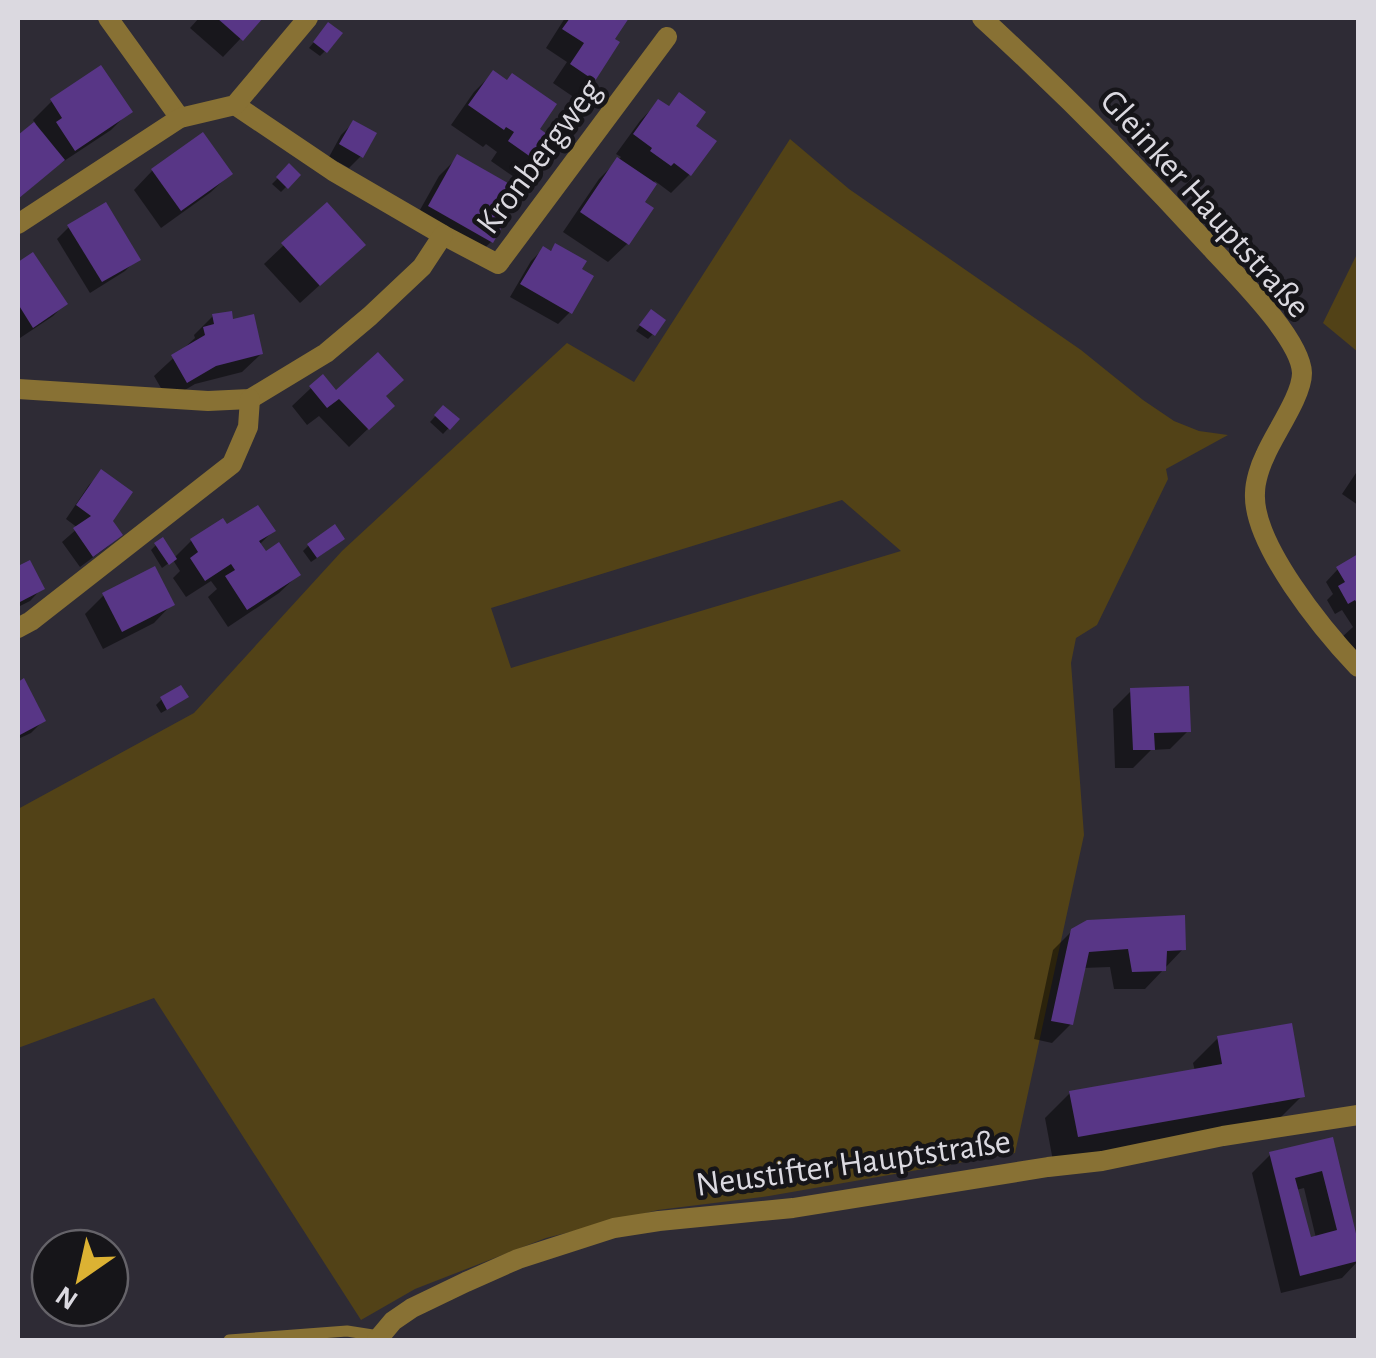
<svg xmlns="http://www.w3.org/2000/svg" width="1376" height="1358" font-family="'Alegreya Sans',sans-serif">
  <rect width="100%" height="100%" fill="#2e2b35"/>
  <g fill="#524217" fill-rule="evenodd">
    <path d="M790,139L849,189L1081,350L1143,400L1174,421L1199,431L1228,435L1166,469L1168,479L1097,625L1076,638L1071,663L1084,835L1015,1153L769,1196L658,1210L546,1238L415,1289L361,1320L154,998L18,1048V809L194,713L342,551L567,343L634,382ZM842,500L901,551L511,668L491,608Z"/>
    <polygon points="1358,252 1358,352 1323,323"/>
  </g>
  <g fill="#0007" fill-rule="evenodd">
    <polygon points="199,18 260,18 223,57 190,28"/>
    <polygon points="565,18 626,18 611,40 593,79 575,98 553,83 567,62 546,48"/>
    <polygon points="323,31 325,51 320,56 309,48"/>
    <polygon points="493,73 536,130 533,158 514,177 491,161 497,152 486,144 483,147 451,125 474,92"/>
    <polygon points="679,96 693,127 690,174 671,193 655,181 641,202 650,208 627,244 608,262 563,232 599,179 621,157 616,154 640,121 658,102 667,108"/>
    <polygon points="52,101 129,112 111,130 55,167 18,199 18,139 36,124 33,120"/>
    <polygon points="353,123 361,156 349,168 329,157 341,135"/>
    <polygon points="202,135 230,174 211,192 161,228 134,190 152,171"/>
    <polygon points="457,158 519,192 491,242 472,260 411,226 439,176"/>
    <polygon points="289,167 298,175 281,192 272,184"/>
    <polygon points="326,205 344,263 300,303 264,264"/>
    <polygon points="69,227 137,259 125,271 90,293 57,239"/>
    <polygon points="556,246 570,312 558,324 510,297 531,261 543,249 549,252"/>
    <polygon points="32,255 65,304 53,316 20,338 18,334 18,265"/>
    <polygon points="213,316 231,322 261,354 242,372 195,384 168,400 154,376 195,338 194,335"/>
    <polygon points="646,317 653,334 648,339 636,331"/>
    <polygon points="311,388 336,394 384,397 373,424 349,447 319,416 307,425 292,406"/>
    <polygon points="443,408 456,420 443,434 430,422"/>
    <polygon points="1358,470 1358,505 1342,494"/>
    <polygon points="101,473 110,521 119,535 107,547 80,567 62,542 78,528 66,519 89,485"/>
    <polygon points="227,528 273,531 259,545 265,555 298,575 279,593 228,627 208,597 217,589 211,581 186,597 173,578 180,571 173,560 162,568 151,550 156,545 174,558 191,541"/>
    <polygon points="337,544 311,562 303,551 308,546"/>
    <polygon points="1358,557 1358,653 1341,638 1353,627 1342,610 1335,614 1327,600 1333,594 1326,582 1338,569"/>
    <polygon points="29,563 42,588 30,601 18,607 18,569"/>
    <polygon points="104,595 172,604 154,623 103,649 85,614"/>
    <polygon points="23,682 43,721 31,733 18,739 18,685"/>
    <polygon points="1132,690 1188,731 1170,749 1151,750 1133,768 1115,768 1113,709"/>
    <polygon points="162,699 180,702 161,713 156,705"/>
    <polygon points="1072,931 1183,949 1145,989 1114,989 1110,967 1083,968 1071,1024 1052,1043 1034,1039 1053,950"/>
    <polygon points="1218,1038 1302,1096 1277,1121 1053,1161 1045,1118 1070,1093 1195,1071 1193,1063"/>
    <path d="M1331,1140L1358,1252V1261L1342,1278L1281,1293L1252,1173L1270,1155ZM1304,1188L1316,1238L1309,1240L1296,1190Z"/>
  </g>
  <g fill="#583686" fill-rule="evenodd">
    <polygon points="217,18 263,18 243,41"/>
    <polygon points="570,18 629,18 615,39 620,42 595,81 570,64 584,43 562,29"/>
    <polygon points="328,22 343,33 327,53 313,42"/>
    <polygon points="101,65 133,112 75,151 56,122 62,118 50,99"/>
    <polygon points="493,70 507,80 512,73 557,104 540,129 551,137 535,160 508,141 514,132 506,127 504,130 468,105"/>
    <polygon points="679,92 706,112 696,126 717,141 691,176 674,163 671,166 650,151 652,148 633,134 658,99 669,106"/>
    <polygon points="353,120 377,133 363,158 339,144"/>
    <polygon points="34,122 65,160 18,199 18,135"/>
    <polygon points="203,132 233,174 181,211 151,169"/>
    <polygon points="457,154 522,191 493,243 428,206"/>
    <polygon points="617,157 657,184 645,202 654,208 629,245 580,212"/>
    <polygon points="289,163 301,175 288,189 276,177"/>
    <polygon points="106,202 141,260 102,282 67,225"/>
    <polygon points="327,202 366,245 320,286 281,243"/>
    <polygon points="555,243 587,261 582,269 594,276 572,314 520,284 543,246 551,251"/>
    <polygon points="33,252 68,304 33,328 18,304 18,262"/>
    <polygon points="651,309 666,320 655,336 639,325"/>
    <polygon points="232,311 233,319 254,314 263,354 216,366 187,383 171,355 205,335 203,327 214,324 212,314"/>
    <polygon points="378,352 404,380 386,396 395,406 369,430 339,399 327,408 309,386 323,374 336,390"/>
    <polygon points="443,405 460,419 450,430 434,415"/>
    <polygon points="101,469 133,492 113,521 123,535 93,557 73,528 91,516 76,505"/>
    <polygon points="258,505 276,531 259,541 266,551 279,542 301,575 247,610 225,576 235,570 231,564 205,581 190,558 198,552 190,539 223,518 227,524"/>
    <polygon points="335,524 345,539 317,558 307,544"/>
    <polygon points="163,537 177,559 169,565 154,543"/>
    <polygon points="1358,554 1358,605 1355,600 1348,604 1338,586 1345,582 1336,567"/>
    <polygon points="30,560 45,589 18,603 18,566"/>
    <polygon points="155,566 175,605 122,632 102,593"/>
    <polygon points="24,678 46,721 18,736 18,682"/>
    <polygon points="181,685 189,697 167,710 160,697"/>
    <polygon points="1189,686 1191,732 1154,733 1155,750 1133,750 1130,688"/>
    <polygon points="1185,915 1186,950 1167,951 1166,971 1132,972 1128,949 1089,952 1073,1025 1051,1021 1071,929 1087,920"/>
    <polygon points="1292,1023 1305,1097 1078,1137 1069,1091 1222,1064 1217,1036"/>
    <path d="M1333,1137L1358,1242V1261L1300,1276L1269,1152ZM1322,1171L1337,1230L1311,1237L1295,1178Z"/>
  </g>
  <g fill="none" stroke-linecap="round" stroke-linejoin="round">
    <polyline stroke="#887134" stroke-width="11" points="229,1340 347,1331 379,1336"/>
    <g stroke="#887134" stroke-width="20">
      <polyline points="108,18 180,118"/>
      <path d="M982,18C1063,92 1139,169 1213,250C1236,275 1301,339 1302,373C1302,396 1274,434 1265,456C1260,466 1255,482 1255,493C1252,544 1324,631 1358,667"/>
      <polyline points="235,105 333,171 443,235 498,264 667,37"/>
      <polyline points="18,224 180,118 235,105 308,18"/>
      <polyline points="18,389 208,401 250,399 326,353 370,316 422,267 443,235"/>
      <polyline points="18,628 31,621 232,464 248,427 250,399"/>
      <polyline points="377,1340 393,1321 412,1308 466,1282 518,1259 614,1228 659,1221 793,1208 1048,1167 1102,1161 1223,1136 1358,1115"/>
    </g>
  </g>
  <g text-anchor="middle" stroke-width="9" stroke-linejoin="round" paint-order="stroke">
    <g font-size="35" fill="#dbd9e0" stroke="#161519">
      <text transform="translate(538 156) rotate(-53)" y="12">Kronbergweg</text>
      <text transform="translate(1206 203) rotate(48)" y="12">Gleinker Hauptstraße</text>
      <text transform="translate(853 1162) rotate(-8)" y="12">Neustifter Hauptstraße</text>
    </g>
  </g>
  <rect width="1376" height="1358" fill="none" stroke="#dbd9e0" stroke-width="40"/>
  <g transform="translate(80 1278) rotate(214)"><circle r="48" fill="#161519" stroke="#656369" stroke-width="2.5"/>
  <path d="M0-8L18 38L0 25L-18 38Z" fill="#dcb233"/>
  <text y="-15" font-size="28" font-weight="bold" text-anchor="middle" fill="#dbd9e0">N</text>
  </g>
</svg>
